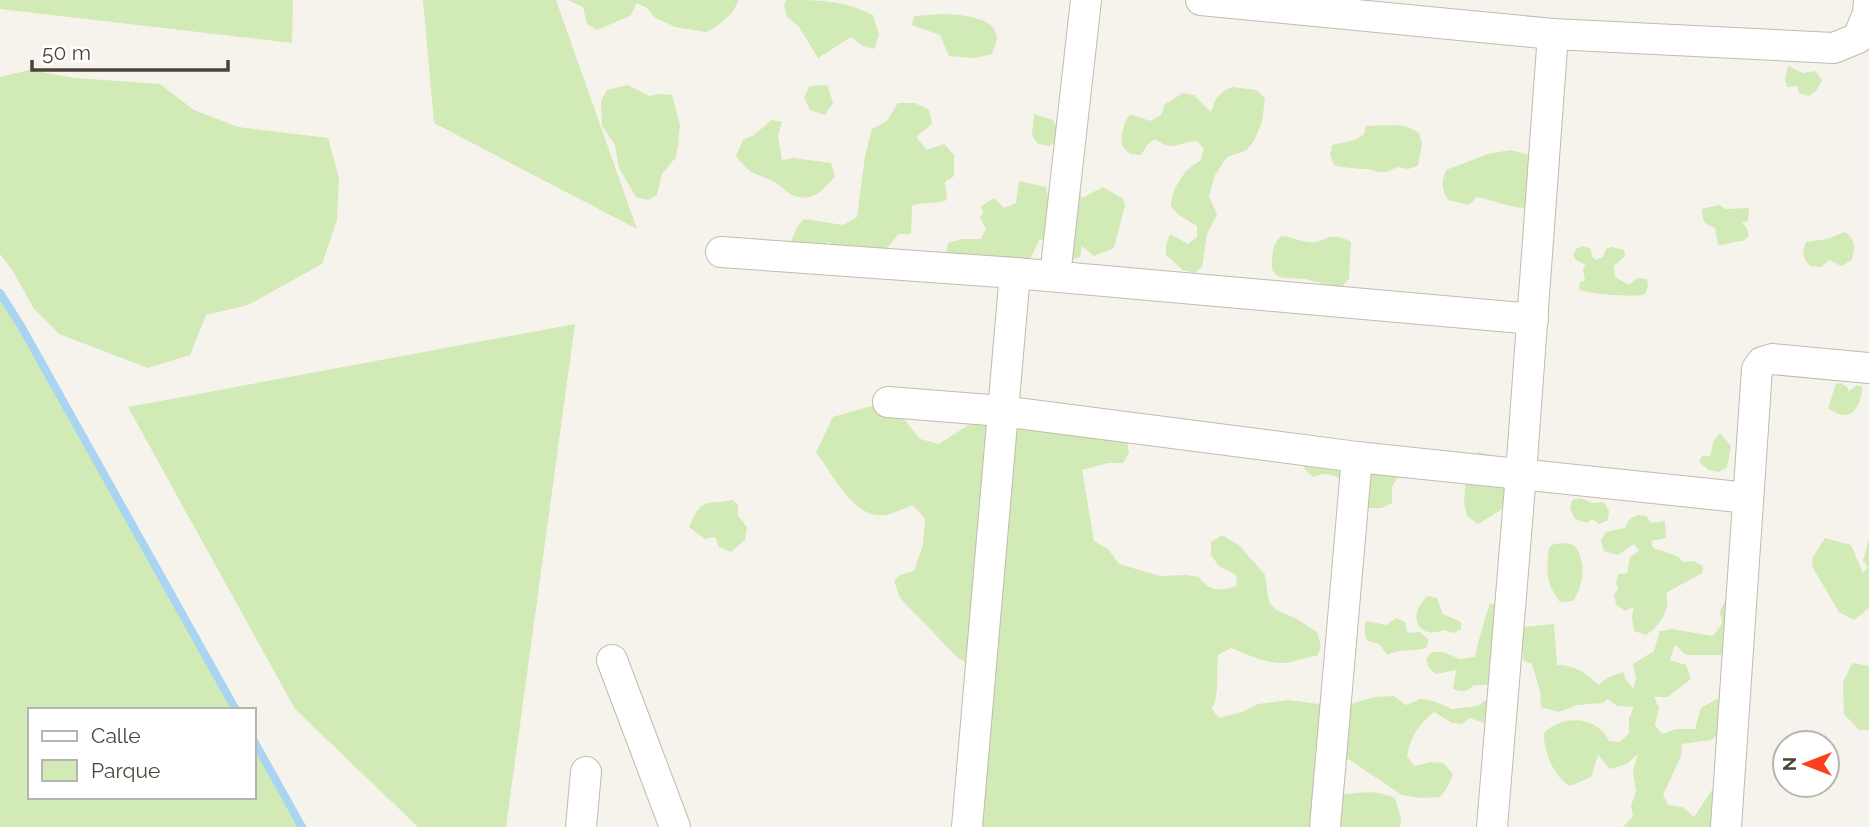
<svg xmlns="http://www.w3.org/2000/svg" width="1869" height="827" font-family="Raleway,sans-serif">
  <rect width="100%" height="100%" fill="#f6f3ec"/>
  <g fill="#d2eab5">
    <polygon points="0,0 293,0 292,43 0,9"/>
    <polygon points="423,0 556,0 637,229 434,123"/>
    <polygon points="568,0 739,0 732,13 716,27 706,32 675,27 654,17 647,8 637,3 630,16 597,30 587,24 583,7"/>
    <path d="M786,0C820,0 842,0 873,15L879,35L874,49L861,45L851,37L818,58L799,27L787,17L784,5Z"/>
    <path d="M944,14C959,15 996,16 997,38C997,42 993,49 992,54L975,58L949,56L940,35L912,25L914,16Z"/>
    <polygon points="1788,66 1803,73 1815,71 1822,80 1816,91 1809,96 1799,93 1797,86 1787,87 1785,79"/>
    <polygon points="29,70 76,78 160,84 194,110 238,127 328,138 339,178 337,220 322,264 248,305 206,315 190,355 148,368 59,334 34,309 13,271 0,254 0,77"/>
    <polygon points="628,85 649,96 660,94 672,95 680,125 678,146 676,157 662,174 657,195 648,200 636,197 619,168 615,145 602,126 601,101 607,90"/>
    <polygon points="827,85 833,103 825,115 810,110 804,98 809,86"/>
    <path d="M1232,87L1256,90L1265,98L1262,122L1254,141L1247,150L1227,157L1215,175L1209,196L1217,215L1207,234L1202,267L1194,273L1183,270L1166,255V245L1170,234L1188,244L1197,237V226L1179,215L1171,206C1172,188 1184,169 1200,161L1204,149L1197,141C1177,142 1173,153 1155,139L1147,145L1141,155L1130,154L1122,146C1121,133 1123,124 1130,114L1150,121L1161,115L1165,104L1183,93L1194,95L1211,112C1215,99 1219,92 1232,87Z"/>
    <path d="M898,103H915L929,110L932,124L916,137L927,150L944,144L954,155V176L945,182L947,200C934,205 924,201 912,206L911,234H898L882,255L836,247L828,242L822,249L791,242L797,227L804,219L843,225L857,217L865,156L872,129L887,121Z"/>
    <polygon points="1034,114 1053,120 1057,127 1056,141 1049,146 1038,144 1032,135"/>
    <path d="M771,120L782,122L778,136L782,160L793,158L831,163L835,176C824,190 810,206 789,193C783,189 778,183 771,180C749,171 753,176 736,156L743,140L754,135Z"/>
    <path d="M1397,125L1408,127L1419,133L1422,143L1418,166L1408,169L1397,167C1378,177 1381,170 1364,169C1353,168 1344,168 1334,165L1330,155L1332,145L1355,140L1364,134L1366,126Z"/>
    <path d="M1510,150L1530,155L1526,208C1509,208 1494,200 1477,197L1469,205L1448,200C1441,188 1441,182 1446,170L1488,154Z"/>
    <polygon points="1019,181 1046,187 1049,202 1072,187 1080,191 1082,198 1103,187 1123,199 1125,205 1114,248 1094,256 1082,246 1080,257 1065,262 1048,239 1039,240 1030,260 945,261 948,243 962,239 981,239 986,229 980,218 983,212 981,206 994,198 1004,208 1016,203"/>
    <path d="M1719,205L1726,209L1749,208L1748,221L1742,223L1747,228L1749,236L1743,241C1733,241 1727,245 1718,245L1715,228C1704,224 1702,220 1702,209Z"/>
    <path d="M1845,232C1856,241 1855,246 1852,260L1841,266L1829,260L1821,267L1810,266C1802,257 1802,253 1806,242L1827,239Z"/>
    <path d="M1281,236C1291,236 1298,241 1308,242C1325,245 1327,229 1351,242L1349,279L1342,287C1330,287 1321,283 1309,280C1295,276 1269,285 1272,261C1273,250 1273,244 1281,236Z"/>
    <path d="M1583,246L1591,249L1592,257L1596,260L1603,257L1606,249L1611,247L1624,250L1625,256L1614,266L1615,277L1629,285L1637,278L1647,279L1648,287L1645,294C1636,298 1589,294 1579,290L1580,282L1585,281L1583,269L1586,265L1576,260L1573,255L1576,249Z"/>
    <polygon points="0,293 21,326 236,710 30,710 30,797 254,797 254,742 302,827 0,827"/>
    <polygon points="575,324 506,827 418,827 295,709 128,407"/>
    <path d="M1841,383L1847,387L1849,391L1857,385L1862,387C1863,396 1856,416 1845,415C1839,415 1832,411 1828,408L1836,384Z"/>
    <path d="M875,405L898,412L920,439L939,444L967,426L993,417L1126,435L1129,453L1123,463H1108L1082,470L1094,541L1108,549L1119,564L1160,576L1186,575L1199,577C1209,592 1221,591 1237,586L1236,575L1219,566L1211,555V542L1222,535L1240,546L1265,575L1269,602L1276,610L1295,618L1317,632L1321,647L1317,656C1305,657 1295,662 1284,663C1266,664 1247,654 1231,648L1218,655C1216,672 1220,693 1212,709L1219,718L1242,712L1258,704L1288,700L1342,707L1374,697L1394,696L1406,705L1420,699L1433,701L1452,709L1478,706L1484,701H1493L1491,720L1484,723L1470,718L1462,724L1452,723L1434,712C1419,724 1410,737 1407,756L1414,766L1431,762L1443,763L1453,774L1447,788L1440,797L1420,798L1402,795L1348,759L1332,766L1313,785L1323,795C1353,797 1365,786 1395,798L1401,818L1400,827H963L973,667L957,657L900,598L894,581L900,575L914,571L923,545L925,519L913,505C903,509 887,517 876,515C851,512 831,472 816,452L833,417Z"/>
    <polygon points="1720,433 1731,446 1727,467 1719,472 1709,470 1699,462 1702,456 1710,456 1714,440"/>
    <polygon points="1478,452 1489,455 1494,468 1508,487 1501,510 1478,524 1467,516 1464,503 1467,468"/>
    <path d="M1302,463L1408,475L1397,478L1392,487V503L1381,508H1367C1353,491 1337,465 1313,477L1306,471Z"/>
    <polygon points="1580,498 1593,503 1604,502 1609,511 1608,520 1599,524 1592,519 1587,523 1575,519 1570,508 1572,500"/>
    <path d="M733,500L738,505V516L747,527L745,540L731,552L719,547L715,537L705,539L689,527C703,495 704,506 733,500Z"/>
    <path d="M1638,515L1646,516L1651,523L1665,521L1666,538L1651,541L1653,548L1677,556L1684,562L1694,561L1703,566L1702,573L1666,593C1671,609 1661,625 1646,635L1634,631L1632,617L1634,607L1625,611L1616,604L1614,595L1618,589L1616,582L1618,574L1627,573L1630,557L1639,551L1634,544L1618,555L1604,551L1601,541L1606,532L1625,528L1629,520Z"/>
    <polygon points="1825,538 1851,545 1863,573 1868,567 1863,561 1869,539 1869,608 1854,620 1839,612 1812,566 1813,557"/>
    <path d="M1564,543L1574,545C1587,562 1584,584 1573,601L1560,602C1546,584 1546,570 1549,548L1554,544Z"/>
    <path d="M1428,596L1437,598L1443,614L1461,622V629L1454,633L1444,630C1416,641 1407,613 1428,596Z"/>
    <path d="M1725,601L1733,609L1725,655H1686L1675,645L1670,660L1686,665L1691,679L1668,697H1654L1659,708L1655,725L1662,734L1676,729H1695L1701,708L1717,699L1726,703L1718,735L1711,740L1682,744L1681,756L1663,795L1668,805L1682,807L1694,817L1712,790L1722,796L1726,827H1623L1633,816L1631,806L1636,791L1633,771L1638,754L1627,764L1610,769L1598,755L1591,777L1570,786C1554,778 1543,750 1544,733C1562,714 1598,716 1609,741L1620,742L1629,733V718L1634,707L1617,706L1608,699L1603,703L1577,705L1559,712L1541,707L1540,691L1532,664L1524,661L1520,641L1524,627L1554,624L1557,665C1574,665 1587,673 1599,685L1607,678L1623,672L1626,680L1633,688L1636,678L1633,664L1654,651L1660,631L1672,629L1713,636L1722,624L1720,611Z"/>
    <path d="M1490,604L1500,605L1493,681L1486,685H1474C1467,692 1463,693 1453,689L1456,670L1436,674L1429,668L1426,659L1432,652H1443L1460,659L1475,657C1476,650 1488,607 1490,604Z"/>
    <path d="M1396,618L1405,622L1407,633L1420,632L1429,640L1426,648C1410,652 1403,648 1387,655L1379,644L1368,641C1364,634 1363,628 1367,621L1386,625Z"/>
    <polygon points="1852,663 1869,666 1869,730 1859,730 1844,714 1843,683"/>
  </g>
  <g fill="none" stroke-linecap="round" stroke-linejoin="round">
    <g stroke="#a9d4f2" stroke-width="8">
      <polyline points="0,293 21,326 236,710"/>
      <polyline points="254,741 302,827"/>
    </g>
    <g stroke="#c2bbae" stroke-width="32">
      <g id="minor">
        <polyline points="1201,0 1553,34 1834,48 1858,38 1868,13 1869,1"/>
        <polyline points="721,252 1015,273 1533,319"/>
        <polyline points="1055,276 1086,0"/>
        <polyline points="888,402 1002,411 1357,457 1748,498"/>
        <polyline points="612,660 675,827"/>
        <polyline points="581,827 586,772"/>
        <polyline points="967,827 1015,273"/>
        <polyline points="1325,827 1357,457"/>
        <polyline points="1492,827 1521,474 1553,34"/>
        <polyline points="1726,827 1757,369 1762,362 1772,359 1869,368"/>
      </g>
    </g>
    <use href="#minor" stroke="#fff" stroke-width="30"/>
  </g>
  <rect x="28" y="708" width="228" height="91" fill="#ffffff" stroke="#b7b4b0" stroke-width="2"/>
  <rect x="42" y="731" width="35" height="10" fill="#ffffff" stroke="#b7b4b0" stroke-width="2"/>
  <text x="91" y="743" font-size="21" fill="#4b4439">Calle</text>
  <rect x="42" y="760" width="35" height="21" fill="#d2eab5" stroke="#b7b4b0" stroke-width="2"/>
  <text x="91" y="778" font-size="21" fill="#4b4439">Parque</text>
  <g transform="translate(1806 764) rotate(270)"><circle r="33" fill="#ffffff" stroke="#b7b4b0" stroke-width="2"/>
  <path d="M0-5L12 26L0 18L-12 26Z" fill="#fc3f1d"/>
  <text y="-10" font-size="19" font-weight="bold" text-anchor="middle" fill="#4b4439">N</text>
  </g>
  <path d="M32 60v10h196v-10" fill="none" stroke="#4b4439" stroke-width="3.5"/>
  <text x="42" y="60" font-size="21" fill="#4b4439" stroke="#ffffff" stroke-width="5" paint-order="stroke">50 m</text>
</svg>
